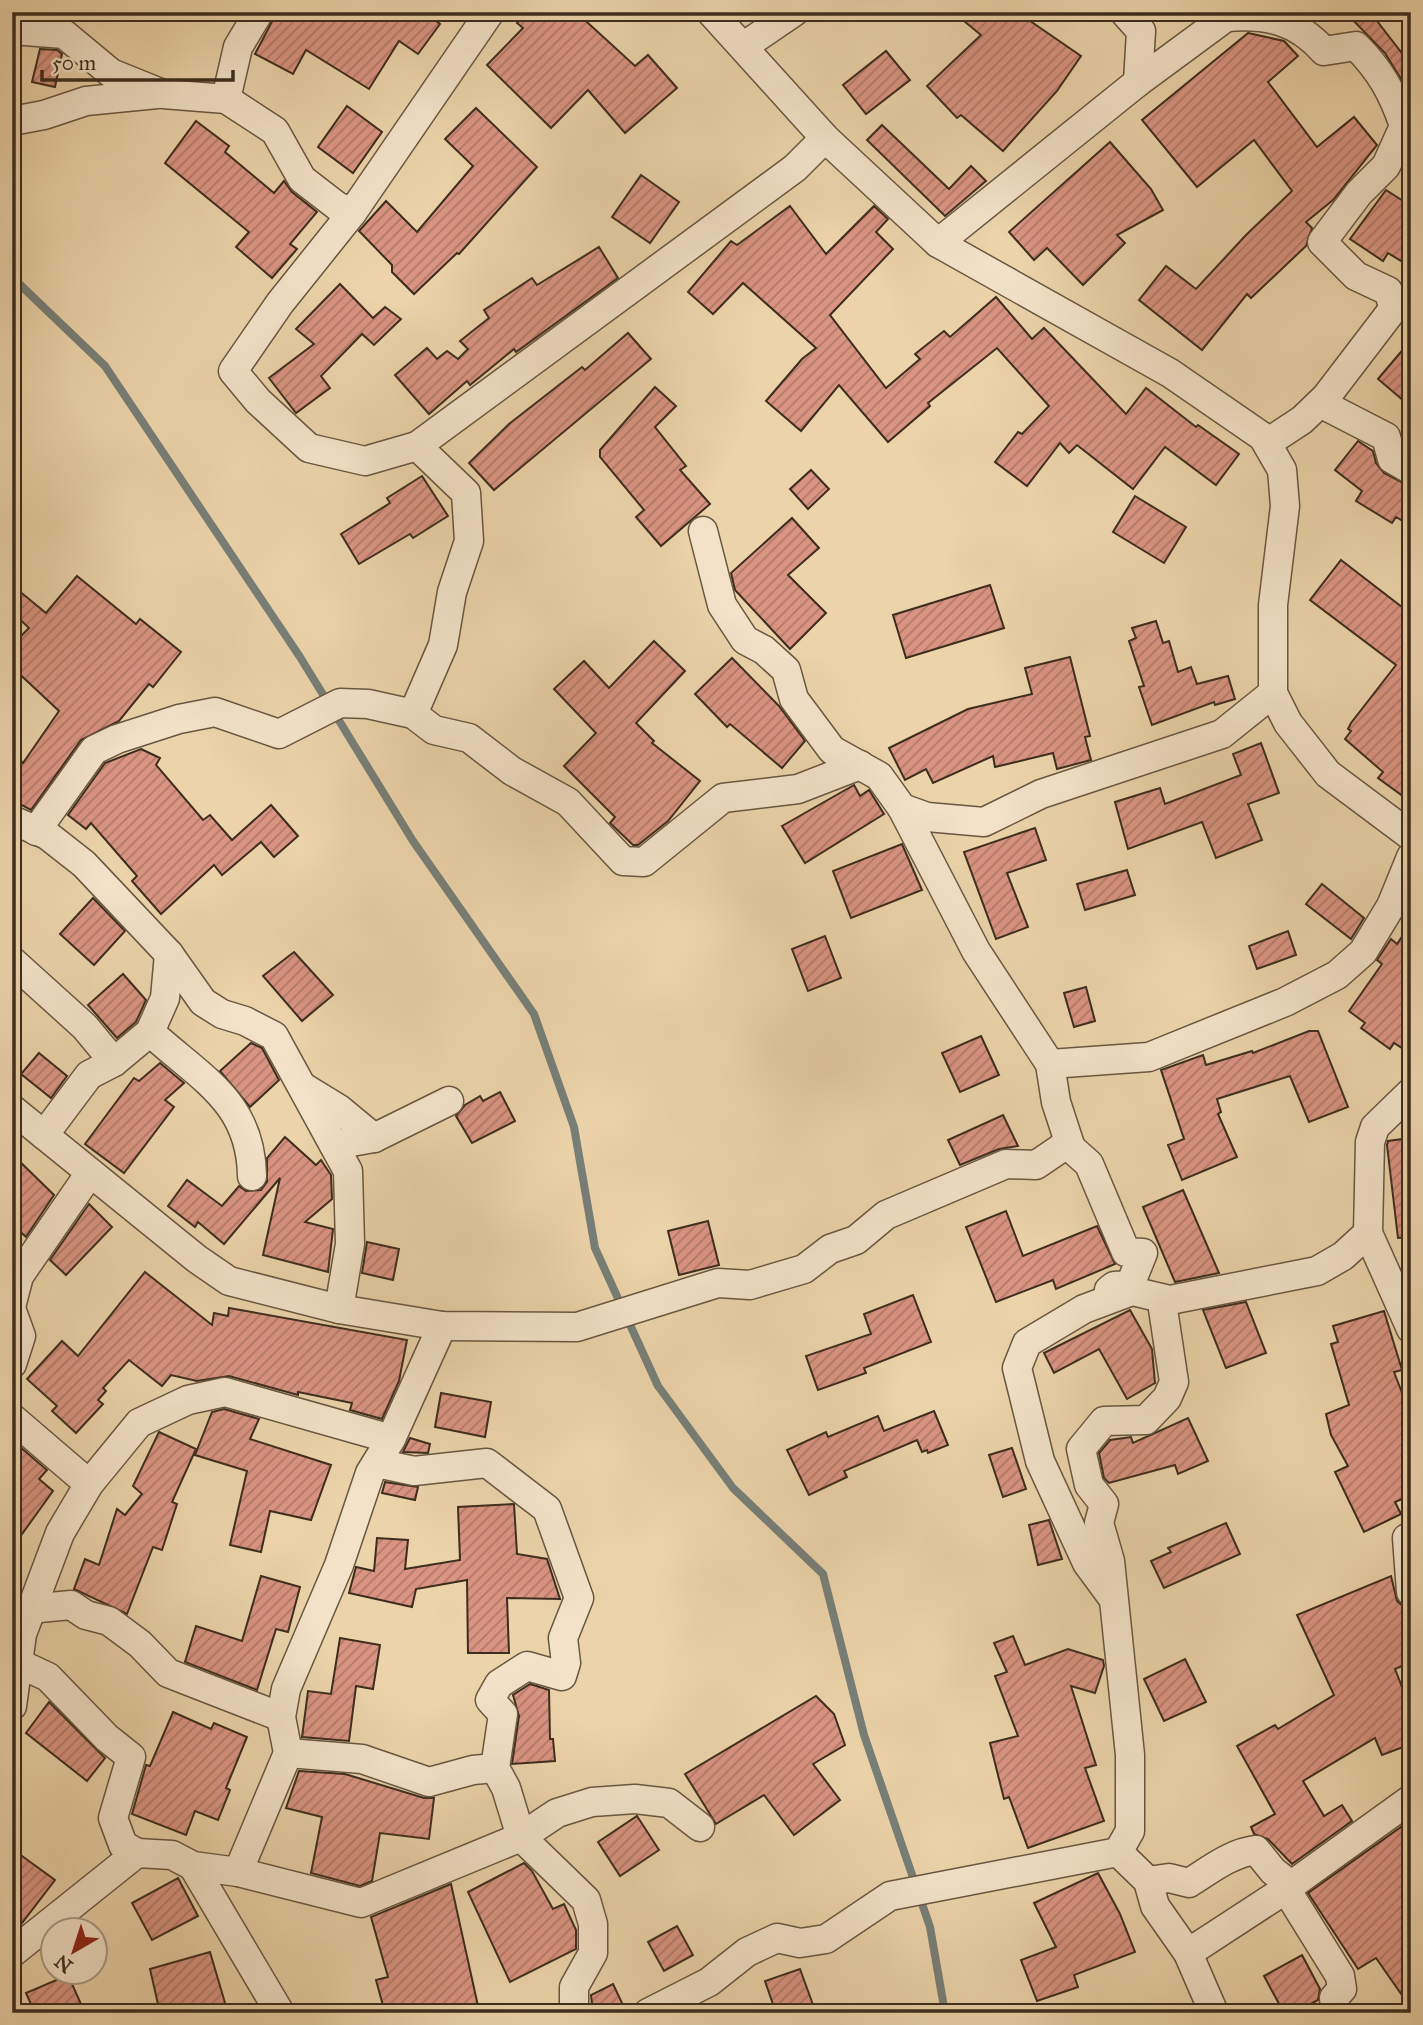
<svg xmlns="http://www.w3.org/2000/svg" width="1423" height="2025" font-family="'IM FELL Great Primer',serif">
  <defs>
    <pattern id="building-hatch" width="6" height="6" patternUnits="userSpaceOnUse" patternTransform="scale(1.75)"><rect width="6" height="6" fill="#da9482"/><path d="M-1 1l2-2M0 6l6-6M5 7l2-2" fill="none" stroke="#b2796a"/></pattern>
  </defs>
  <rect width="100%" height="100%" fill="#ecd3aa"/>
  <filter id="stains"><feTurbulence type="fractalNoise" baseFrequency=".00286" numOctaves="4"/><feColorMatrix values="0 0 0 0 .2 0 0 0 0 .09 0 0 0 0 .02 0 0 0 .5 -.17"/></filter>
  <radialGradient id="worn" r=".72"><stop offset=".6" stop-color="#630" stop-opacity="0"/><stop offset="1" stop-color="#630" stop-opacity=".3"/></radialGradient>
  <g fill="none" stroke-linecap="round" stroke-linejoin="round">
    <polyline stroke="#777f78" stroke-width="8" points="12,277 105,366 300,657 413,841 534,1014 574,1127 595,1248 658,1386 733,1488 823,1574 864,1735 930,1927 945,2013"/>
  </g>
  <g fill="url(#building-hatch)" stroke="#3d2d1e" stroke-width="2">
    <polygon points="277,12 424,12 440,24 418,54 399,41 369,89 306,50 293,74 255,54"/>
    <polygon points="527,12 576,12 635,66 648,55 677,88 625,133 588,90 551,128 487,65 523,28 517,23"/>
    <polygon points="953,12 1017,12 1081,56 1057,91 1003,151 961,115 957,118 927,86 981,35"/>
    <polygon points="1345,12 1370,12 1411,65 1411,95 1385,53"/>
    <polygon points="1248,33 1284,41 1298,56 1268,82 1317,147 1354,117 1377,145 1333,200 1306,222 1312,228 1306,246 1251,298 1247,294 1202,350 1139,300 1166,266 1196,289 1246,235 1292,191 1254,140 1197,187 1142,120"/>
    <polygon points="40,49 57,50 62,54 55,87 32,82"/>
    <polygon points="886,51 910,80 866,114 843,85"/>
    <polygon points="347,106 382,132 353,173 318,147"/>
    <polygon points="476,108 537,167 459,254 457,253 414,294 392,272 392,265 359,231 386,201 417,232 473,166 445,139"/>
    <polygon points="196,121 229,146 225,152 274,193 284,181 292,192 317,212 290,244 297,249 272,278 236,247 249,232 165,163"/>
    <polygon points="882,125 949,189 971,166 986,181 945,216 867,140"/>
    <polygon points="1110,142 1151,189 1163,210 1117,235 1125,243 1083,285 1047,248 1034,260 1009,232"/>
    <polygon points="641,175 679,202 650,243 612,217"/>
    <polygon points="1386,190 1411,206 1411,267 1388,253 1383,261 1350,239"/>
    <polygon points="790,206 826,254 874,206 888,219 876,232 893,249 830,315 886,388 920,359 915,354 944,331 950,337 996,297 1032,339 1044,328 1126,414 1146,388 1196,427 1198,425 1239,454 1216,485 1165,447 1133,489 1077,445 1069,453 1060,443 1027,486 995,462 1018,432 1022,434 1049,406 997,348 928,403 930,406 888,442 839,385 801,431 766,401 802,359 816,348 743,283 713,314 688,292 731,241 737,245"/>
    <polygon points="599,247 618,278 516,352 514,349 470,385 467,381 429,414 395,375 427,348 437,359 447,351 458,359 468,349 460,341 489,318 484,310 532,278 537,285"/>
    <polygon points="340,284 373,318 385,307 401,319 374,345 362,334 321,376 330,388 296,413 269,378 314,344 296,329"/>
    <polygon points="628,333 651,359 494,490 469,463 509,424 582,367 585,370"/>
    <polygon points="1411,340 1411,407 1378,379"/>
    <polygon points="655,387 676,406 655,427 686,466 680,470 710,504 661,546 636,517 644,510 600,457 600,450"/>
    <polygon points="1411,426 1411,451 1406,448 1404,439"/>
    <polygon points="1358,441 1373,451 1376,463 1384,473 1411,487 1411,526 1396,517 1392,523 1356,501 1362,491 1335,470"/>
    <polygon points="811,470 829,489 808,509 790,489"/>
    <polygon points="422,476 448,516 413,538 410,534 359,564 341,534 390,503 387,498"/>
    <polygon points="1135,496 1186,527 1164,563 1113,532"/>
    <polygon points="792,518 819,548 788,575 826,613 790,649 735,590 731,573"/>
    <polygon points="1341,560 1411,614 1411,802 1378,778 1383,772 1345,739 1351,731 1348,729 1351,723 1396,665 1310,600"/>
    <polygon points="77,576 136,624 140,619 181,652 153,687 149,684 119,721 81,740 31,810 12,800 12,771 21,761 23,763 59,711 12,667 12,645 29,628 12,612 12,585 46,613"/>
    <polygon points="990,585 1004,628 906,658 893,615"/>
    <polygon points="1156,621 1163,643 1169,641 1178,672 1191,667 1197,684 1228,676 1235,699 1215,705 1214,702 1152,725 1139,687 1144,686 1129,641 1136,638 1132,628"/>
    <polygon points="654,641 685,671 636,723 654,741 652,743 700,781 668,821 638,845 633,845 610,823 615,817 564,766 596,733 554,689 584,661 609,688"/>
    <polygon points="1070,657 1090,736 1085,737 1091,760 1057,769 1053,753 995,767 993,756 933,783 926,769 905,780 889,748 968,709 1032,694 1025,668"/>
    <polygon points="732,658 779,706 805,741 782,768 730,724 727,727 695,694"/>
    <polygon points="1261,743 1279,793 1248,804 1262,840 1216,858 1202,822 1128,849 1115,802 1160,788 1165,804 1241,775 1233,754"/>
    <polygon points="141,749 160,758 156,765 203,820 210,815 232,840 271,805 298,836 274,857 261,842 222,875 214,865 161,914 132,881 137,876 91,823 86,829 68,815 105,763"/>
    <polygon points="854,785 860,796 869,790 884,814 805,863 782,826"/>
    <polygon points="1035,828 1046,860 1007,873 1028,927 996,939 964,852"/>
    <polygon points="902,844 922,890 851,918 833,871"/>
    <polygon points="1127,870 1135,895 1085,910 1077,884"/>
    <polygon points="1322,884 1364,918 1351,939 1306,904"/>
    <polygon points="93,898 125,931 94,965 60,934"/>
    <polygon points="1411,923 1411,1054 1394,1043 1390,1049 1361,1028 1365,1023 1349,1011 1382,964 1377,960 1391,939 1397,944"/>
    <polygon points="1288,931 1296,955 1257,969 1249,946"/>
    <polygon points="825,936 841,978 808,991 792,949"/>
    <polygon points="294,952 333,995 302,1021 263,976"/>
    <polygon points="123,974 146,1000 136,1022 117,1038 88,1005"/>
    <polygon points="1086,987 1095,1021 1074,1027 1064,993"/>
    <polygon points="1309,1031 1318,1031 1348,1107 1309,1122 1290,1076 1217,1099 1221,1112 1218,1114 1237,1157 1182,1180 1168,1145 1184,1139 1161,1070 1203,1055 1206,1065 1252,1051 1253,1053"/>
    <polygon points="981,1036 999,1075 960,1092 942,1053"/>
    <polygon points="251,1043 262,1048 279,1080 250,1107 220,1071"/>
    <polygon points="39,1053 67,1076 51,1098 21,1074"/>
    <polygon points="160,1063 184,1083 165,1100 174,1107 124,1173 85,1144 134,1078 139,1081"/>
    <polygon points="500,1092 515,1121 472,1143 456,1116 465,1105 480,1096 483,1101"/>
    <polygon points="1003,1115 1018,1146 999,1149 960,1165 948,1140"/>
    <polygon points="285,1137 316,1165 321,1160 331,1175 332,1199 305,1222 333,1229 328,1272 263,1255 280,1178 224,1244 198,1222 195,1227 168,1206 187,1180 222,1206 239,1186 246,1191 261,1190 267,1182 267,1158"/>
    <polygon points="1411,1138 1411,1237 1398,1238 1387,1145 1388,1141"/>
    <polygon points="12,1154 54,1195 26,1237 12,1224"/>
    <polygon points="1183,1190 1219,1273 1175,1282 1143,1207"/>
    <polygon points="89,1204 112,1227 66,1275 50,1260"/>
    <polygon points="1006,1211 1023,1256 1097,1226 1115,1264 1056,1289 1053,1280 996,1302 966,1227"/>
    <polygon points="708,1221 719,1265 679,1275 668,1231"/>
    <polygon points="367,1242 399,1249 393,1280 362,1273"/>
    <polygon points="145,1272 212,1325 214,1313 228,1316 229,1308 407,1340 399,1381 382,1419 350,1410 352,1403 298,1392 298,1395 229,1376 197,1381 171,1375 162,1386 129,1360 103,1388 106,1391 98,1400 103,1404 76,1433 52,1411 57,1406 27,1379 62,1341 78,1356"/>
    <polygon points="913,1295 931,1342 864,1368 866,1373 818,1390 806,1356 871,1334 864,1314"/>
    <polygon points="1246,1302 1266,1353 1226,1368 1203,1310"/>
    <polygon points="1130,1310 1152,1349 1155,1383 1127,1399 1099,1349 1054,1373 1044,1353"/>
    <polygon points="1384,1311 1402,1370 1394,1372 1411,1416 1411,1495 1395,1502 1401,1514 1364,1532 1335,1472 1348,1466 1331,1435 1326,1414 1349,1405 1331,1344 1338,1342 1333,1326"/>
    <polygon points="441,1393 491,1402 485,1437 435,1427"/>
    <polygon points="224,1409 259,1419 250,1439 331,1465 311,1520 270,1511 261,1552 230,1545 247,1471 195,1455 212,1412"/>
    <polygon points="934,1411 948,1445 928,1453 927,1450 922,1452 917,1440 844,1471 847,1477 809,1495 787,1450 826,1432 828,1437 878,1416 884,1431"/>
    <polygon points="1188,1418 1208,1461 1178,1474 1175,1465 1109,1483 1104,1478 1099,1453 1110,1440 1131,1437 1133,1443"/>
    <polygon points="159,1432 196,1449 172,1502 177,1504 162,1550 153,1547 127,1614 74,1589 85,1559 99,1565 117,1509 125,1515 142,1494 133,1486"/>
    <polygon points="410,1438 430,1444 428,1453 403,1452"/>
    <polygon points="12,1440 47,1470 39,1479 53,1491 12,1548"/>
    <polygon points="1012,1448 1026,1489 1003,1497 989,1455"/>
    <polygon points="385,1482 418,1487 415,1500 382,1493"/>
    <polygon points="514,1504 517,1554 547,1559 560,1599 507,1598 509,1653 468,1653 467,1580 416,1589 412,1607 349,1593 356,1567 374,1571 377,1538 408,1540 405,1569 460,1560 458,1507"/>
    <polygon points="1049,1520 1062,1559 1038,1565 1029,1525"/>
    <polygon points="1226,1523 1240,1554 1164,1588 1151,1561 1171,1552 1168,1548"/>
    <polygon points="261,1576 300,1587 288,1632 276,1629 257,1690 185,1662 196,1626 242,1641"/>
    <polygon points="1391,1576 1397,1601 1404,1607 1411,1625 1411,1662 1395,1669 1411,1710 1411,1744 1382,1755 1375,1738 1303,1781 1324,1816 1342,1805 1352,1821 1292,1864 1268,1839 1254,1834 1251,1827 1275,1814 1237,1746 1275,1725 1278,1729 1334,1695 1297,1615"/>
    <polygon points="1013,1636 1025,1665 1068,1649 1103,1660 1104,1666 1095,1693 1071,1686 1096,1765 1085,1768 1104,1821 1028,1848 1009,1797 1004,1799 990,1743 1018,1736 995,1676 1007,1672 994,1643"/>
    <polygon points="340,1638 380,1645 373,1689 356,1686 349,1741 302,1737 308,1691 331,1694"/>
    <polygon points="1185,1659 1206,1702 1164,1721 1144,1679"/>
    <polygon points="530,1684 549,1690 550,1739 553,1739 555,1761 512,1764 519,1716 513,1695"/>
    <polygon points="816,1696 834,1714 845,1745 813,1764 840,1800 794,1835 764,1795 716,1824 685,1774"/>
    <polygon points="49,1702 105,1758 87,1781 26,1733"/>
    <polygon points="173,1712 211,1729 214,1723 247,1737 226,1788 230,1790 218,1820 195,1811 186,1835 132,1814 146,1765 150,1766"/>
    <polygon points="299,1771 345,1774 424,1798 434,1798 429,1839 380,1833 372,1881 360,1886 311,1873 322,1817 286,1808"/>
    <polygon points="637,1816 659,1850 620,1876 598,1842"/>
    <polygon points="1401,1827 1411,1843 1411,2008 1376,1958 1358,1969 1308,1893"/>
    <polygon points="22,1856 55,1880 22,1923 12,1932 12,1869"/>
    <polygon points="524,1863 532,1871 553,1909 564,1904 576,1930 576,1949 510,1982 468,1892"/>
    <polygon points="1098,1873 1120,1914 1135,1952 1074,1975 1078,1987 1037,2001 1021,1960 1056,1947 1034,1903"/>
    <polygon points="178,1878 198,1916 152,1940 132,1903"/>
    <polygon points="451,1884 478,2006 448,2013 385,2013 376,1980 388,1977 371,1917"/>
    <polygon points="677,1926 693,1955 664,1971 648,1942"/>
    <polygon points="210,1952 228,2013 160,2013 150,1969"/>
    <polygon points="1302,1955 1320,1989 1318,2000 1294,2013 1284,2013 1264,1976"/>
    <polygon points="800,1969 816,2013 776,2013 765,1981"/>
    <polygon points="68,1975 85,2013 35,2013 26,1993"/>
    <polygon points="613,1984 623,2005 607,2013 593,2013 591,1995"/>
  </g>
  <g fill="none" stroke-linecap="round" stroke-linejoin="round">
    <g stroke="#695641" stroke-width="31">
      <g id="street">
        <polyline points="711,12 825,138 938,243 1170,373 1263,437 1282,470 1285,506 1273,605 1273,693 1288,723 1328,774 1411,836"/>
        <polyline points="1124,12 1141,31 1138,82"/>
        <path d="M1227,17C1267,14 1296,20 1324,51L1356,46C1380,70 1393,93 1404,126L1386,166L1359,193L1322,242L1356,276L1388,291L1394,308"/>
        <polyline points="12,30 64,34 111,73 163,94 226,99 275,131 302,179 337,206 352,213 280,303 233,371 258,401 309,448 365,461 417,446 466,493 469,541 452,592 443,645 413,714"/>
        <polyline points="744,46 794,12"/>
        <polyline points="226,99 238,47 259,12"/>
        <polyline points="12,121 44,115 86,101 157,94"/>
        <polyline points="352,213 490,12"/>
        <polyline points="938,243 1138,82 1233,12"/>
        <polyline points="1320,403 1386,437 1392,459 1411,470"/>
        <polyline points="1267,443 1302,420 1326,397 1394,308 1411,299"/>
        <polyline points="417,446 795,168 825,138"/>
        <polyline points="703,531 722,605 745,640 764,650 786,670 794,699 832,750 879,776 902,808 927,817 984,822 1041,794 1222,734 1273,693"/>
        <polyline points="12,820 47,835 84,864 169,954 203,1002 222,1014 245,1021 274,1036 348,1171 350,1244 339,1309"/>
        <polyline points="36,831 94,750 117,739 179,719 215,712 279,734 340,703 368,704 413,714 434,730 469,738 512,771 568,802 623,861 644,862 723,798 798,789 860,765"/>
        <polyline points="12,961 85,1027 114,1062"/>
        <path d="M150,1032C200,1078 251,1101 252,1176"/>
        <polyline points="1050,1064 1149,1057 1285,1002 1337,975 1363,952 1391,906 1411,857"/>
        <polyline points="303,1087 339,1109 374,1138"/>
        <polyline points="1411,1092 1375,1127 1370,1142 1368,1233 1411,1329"/>
        <polyline points="12,1109 197,1259 229,1281 339,1309 442,1326 577,1327 718,1283 750,1285 804,1269 830,1249 856,1240 886,1215 1006,1164 1036,1165 1064,1146 1071,1148 1056,1102 1050,1064 976,951 902,808"/>
        <polyline points="44,1135 89,1075 114,1062 150,1032 165,998 169,954"/>
        <polyline points="334,1145 374,1138 449,1101"/>
        <polyline points="1071,1148 1089,1164 1126,1252 1143,1253 1130,1285 1114,1286 1109,1290"/>
        <polyline points="12,1303 19,1276 90,1173"/>
        <polyline points="12,1311 21,1336 12,1364"/>
        <polyline points="12,1418 89,1484"/>
        <polyline points="377,1463 414,1471 487,1463 547,1509 579,1598 563,1638 566,1663 562,1676 527,1666 499,1684 490,1700 503,1714 495,1768 506,1788 521,1837 586,1900 593,1924 593,1953 574,1987 574,2013"/>
        <polyline points="1411,1536 1407,1538 1411,1592"/>
        <polyline points="1112,1597 1087,1563 1040,1461 1017,1368 1027,1343 1084,1309 1132,1291 1170,1300 1317,1271 1343,1256 1368,1233"/>
        <polyline points="29,1609 71,1605 86,1615 109,1621 140,1644 168,1673 281,1717"/>
        <polyline points="15,1647 18,1663 48,1677 107,1738 131,1757 113,1818 123,1845 137,1853"/>
        <polyline points="12,1706 22,1634 60,1533 89,1484 139,1423 188,1400 225,1392 391,1439"/>
        <polyline points="288,1753 362,1759 429,1782 473,1770 495,1768"/>
        <polyline points="1118,1852 1148,1881 1155,1906 1188,1953 1214,2013"/>
        <polyline points="193,1866 280,2013"/>
        <polyline points="238,1872 288,1753 281,1717 286,1689 339,1565 370,1473 391,1439 442,1326"/>
        <path d="M1148,1881L1169,1878L1189,1883C1210,1870 1231,1853 1256,1850L1273,1871L1291,1885"/>
        <polyline points="1286,1889 1340,1976 1342,1989 1334,1998 1336,2013"/>
        <polyline points="12,1953 137,1853 172,1855 193,1866 238,1872 361,1903 521,1837 557,1813 592,1802 635,1799 669,1803 700,1827"/>
        <polyline points="1188,1953 1286,1889 1411,1799"/>
        <polyline points="648,2013 709,1982 747,1952 777,1938 800,1943 826,1939 890,1896 1118,1852 1130,1831 1130,1755 1110,1561 1099,1523 1104,1504 1089,1485 1081,1449 1104,1421 1146,1420 1167,1398 1174,1382 1163,1309 1170,1300"/>
      </g>
    </g>
    <use href="#street" stroke="#f3e2c8" stroke-width="28"/>
  </g>
  <rect width="1423" height="2025" fill="none" stroke="#ecd3aa" stroke-width="42"/>
  <rect x="14" y="14" width="1395" height="1997" fill="none" stroke="#3d2d1e" stroke-width="3.5"/>
  <rect x="21" y="21" width="1381" height="1983" fill="none" stroke="#3d2d1e" stroke-width="2"/>
  <g transform="translate(74 1951) rotate(219)"><circle r="33" fill="#f3e2c8" stroke="#aa9a84" stroke-width="2"/>
  <path d="M0-5L12 26L0 18L-12 26Z" fill="#8f2418"/>
  <text y="-10" font-size="19" font-weight="bold" text-anchor="middle" fill="#3d2d1e">N</text>
  </g>
  <path d="M42 70v10h191v-10" fill="none" stroke="#3d2d1e" stroke-width="3.5"/>
  <text x="52" y="70" font-size="21" fill="#3d2d1e" stroke="#f3e2c8" stroke-width="5" paint-order="stroke">50 m</text>
  <rect width="100%" height="100%" filter="url(#stains)"/>
  <rect width="100%" height="100%" fill="url(#worn)"/>
</svg>
